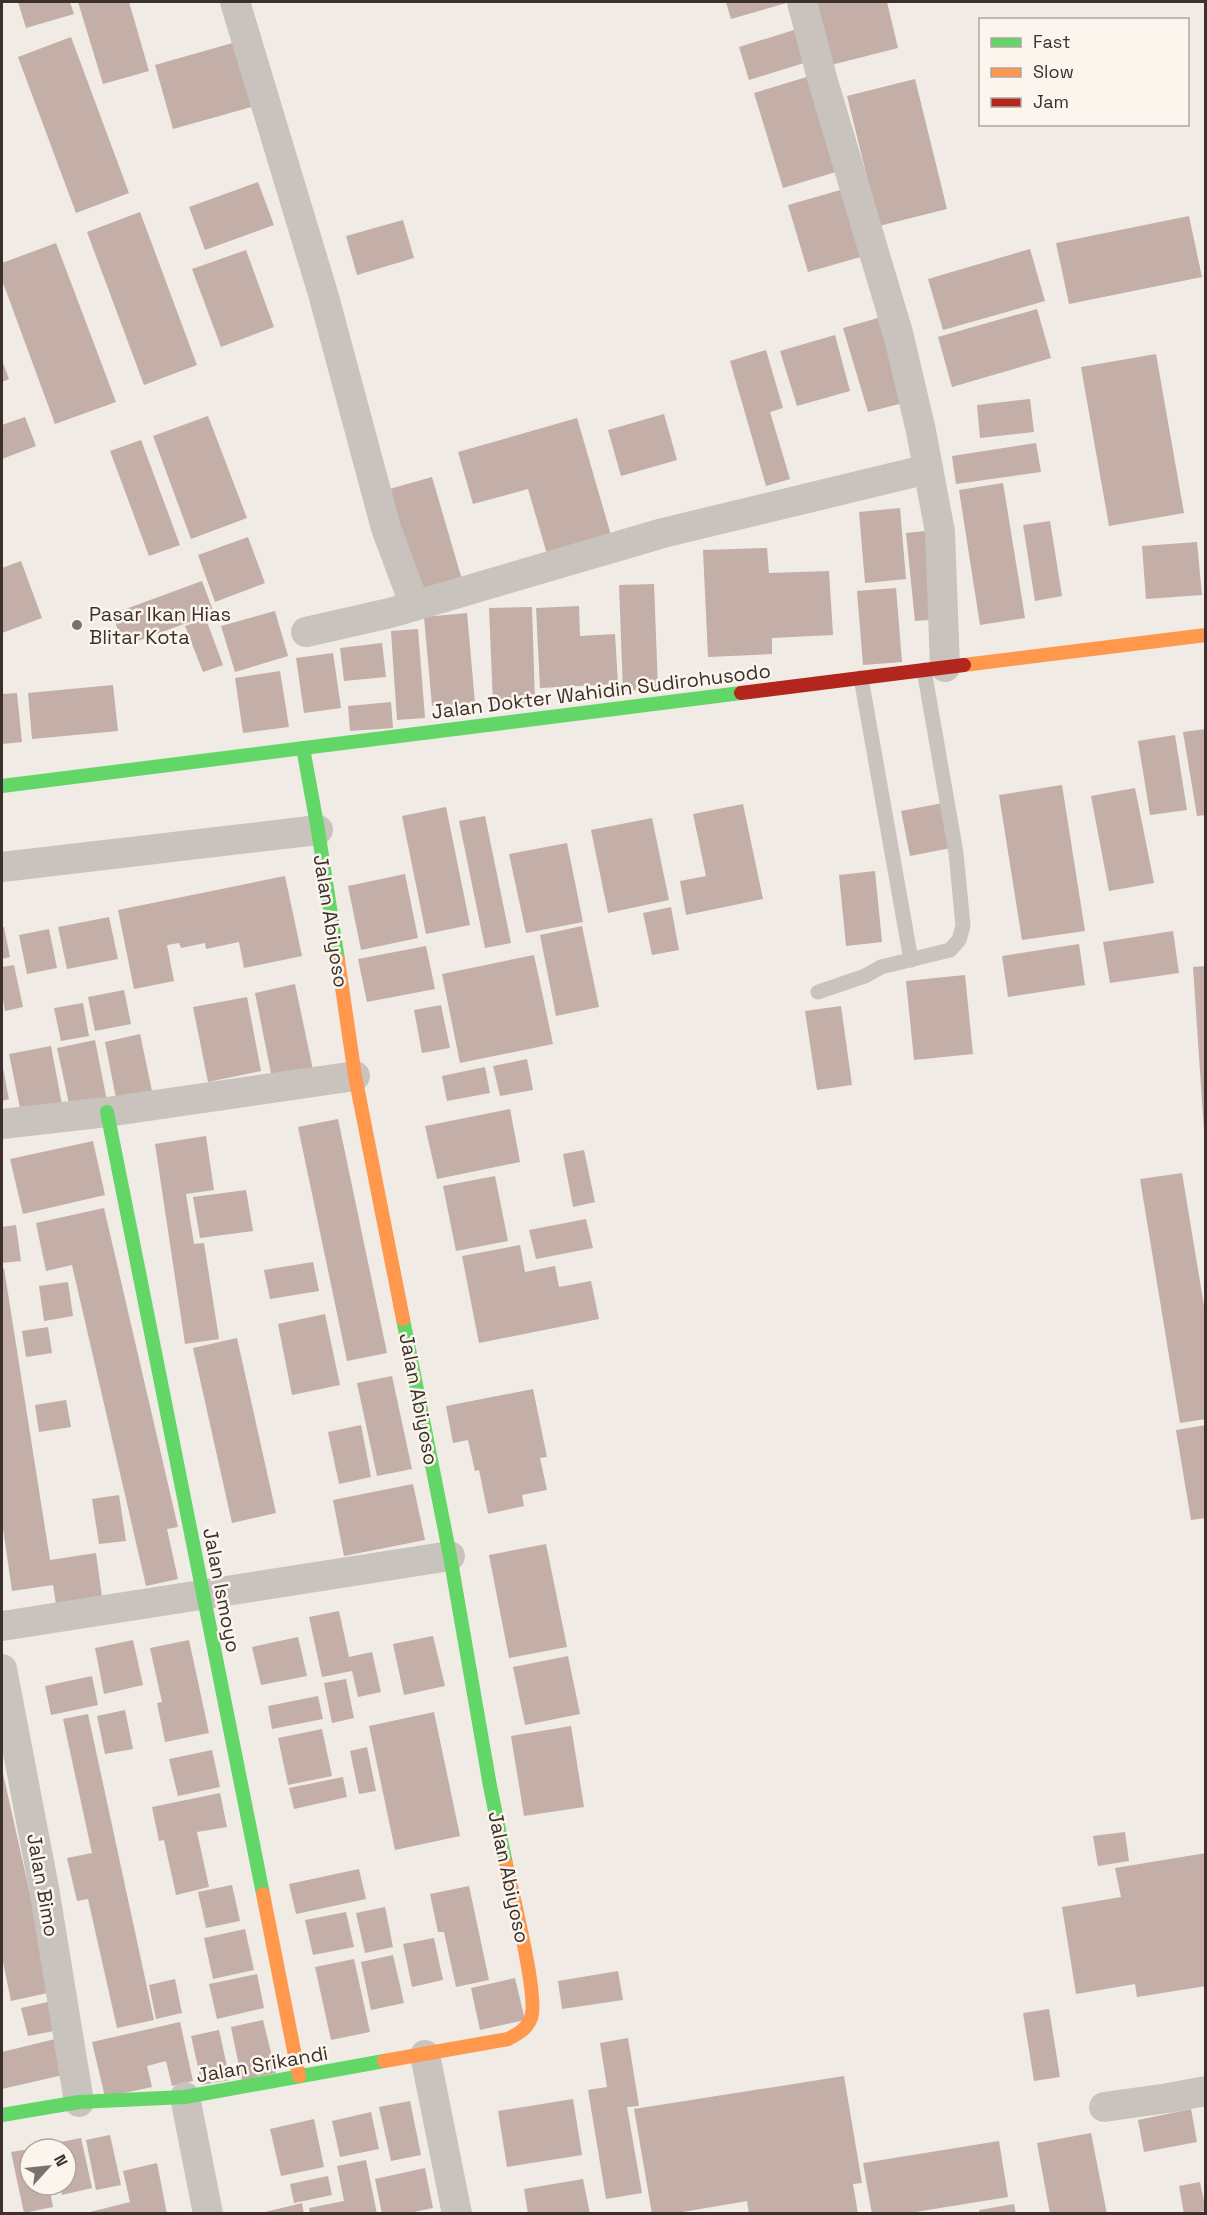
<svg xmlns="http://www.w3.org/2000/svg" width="1207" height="2215" font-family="'Space Grotesk',sans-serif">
  <rect width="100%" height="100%" fill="#f0ebe5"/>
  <g fill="#c3afa7">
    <polygon points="18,2 70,2 74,14 26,28"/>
    <polygon points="78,2 129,2 149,71 103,84"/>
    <polygon points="726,2 790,2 731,19"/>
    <polygon points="815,2 887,2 898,48 831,65"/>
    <polygon points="794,30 804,63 749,80 739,47"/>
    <polygon points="71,37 129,193 76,213 18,57"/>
    <polygon points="236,42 255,106 173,129 155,65"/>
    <polygon points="810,76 839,171 783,188 754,93"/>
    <polygon points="915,79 947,209 879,226 847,96"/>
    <polygon points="258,182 274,225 205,250 189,207"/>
    <polygon points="844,189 864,256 808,272 788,205"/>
    <polygon points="140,212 197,365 144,385 87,232"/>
    <polygon points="1189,216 1202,277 1069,304 1056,243"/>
    <polygon points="403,220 414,258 357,275 346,236"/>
    <polygon points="56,243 116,402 55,424 2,280 2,263"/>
    <polygon points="1030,249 1045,301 943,330 928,279"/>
    <polygon points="246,250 274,327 221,347 192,269"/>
    <polygon points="1037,309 1051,358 952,387 938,337"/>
    <polygon points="878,318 903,403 868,412 843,328"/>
    <polygon points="835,335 850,391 797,406 780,351"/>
    <polygon points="766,350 783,408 770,412 790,479 766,486 730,361"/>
    <polygon points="1156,354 1184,513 1109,526 1081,367"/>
    <polygon points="2,360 9,379 2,382"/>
    <polygon points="1030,399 1034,432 980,438 977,405"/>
    <polygon points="664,414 677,460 621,476 608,430"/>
    <polygon points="208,416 247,518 191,539 153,436"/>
    <polygon points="25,417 36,446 2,459 2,425"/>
    <polygon points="577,418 613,542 549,561 528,489 473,504 458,452"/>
    <polygon points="141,440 180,545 149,556 110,451"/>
    <polygon points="1036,443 1041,472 956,484 952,456"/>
    <polygon points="432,477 463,583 417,596 386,490"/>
    <polygon points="1003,483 1025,618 980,625 959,490"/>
    <polygon points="900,508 906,579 865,583 859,512"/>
    <polygon points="1050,521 1062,596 1035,601 1023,525"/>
    <polygon points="934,530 941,619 915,621 906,533"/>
    <polygon points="248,537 265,583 215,602 198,555"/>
    <polygon points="1197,542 1202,595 1146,599 1142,546"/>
    <polygon points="767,548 769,573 829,571 833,635 772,638 772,654 708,657 703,550"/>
    <polygon points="21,561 42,618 2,633 2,568"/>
    <polygon points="202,581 214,613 124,646 112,614"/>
    <polygon points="654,584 658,689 623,691 619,585"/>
    <polygon points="896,588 902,662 863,665 857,591"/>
    <polygon points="579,606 580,636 615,634 618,684 540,688 536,608"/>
    <polygon points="532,607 535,702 493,704 489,608"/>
    <polygon points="275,611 288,656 235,672 221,626"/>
    <polygon points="467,613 475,703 432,706 424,617"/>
    <polygon points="206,619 223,665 203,672 185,626"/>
    <polygon points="418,629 425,718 397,720 391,631"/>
    <polygon points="382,643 386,677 344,681 340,648"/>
    <polygon points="333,653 341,708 304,713 296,658"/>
    <polygon points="280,671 289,727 243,733 235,678"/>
    <polygon points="113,685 118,731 32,739 28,693"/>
    <polygon points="17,693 22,742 2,744 2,694"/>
    <polygon points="391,702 393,728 350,731 348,706"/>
    <polygon points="1206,729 1206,815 1197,816 1183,732"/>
    <polygon points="1175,735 1187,810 1150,815 1138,741"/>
    <polygon points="1062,785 1085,931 1022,940 999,795"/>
    <polygon points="1135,788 1154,883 1109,891 1091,796"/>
    <polygon points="943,803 951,848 910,856 901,811"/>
    <polygon points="743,804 763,899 686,915 680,881 706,876 693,814"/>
    <polygon points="446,807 470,925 426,934 402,816"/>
    <polygon points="485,816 511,943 485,948 459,821"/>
    <polygon points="652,818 669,900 608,913 591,830"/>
    <polygon points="567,843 583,922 526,933 509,854"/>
    <polygon points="875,871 882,942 846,946 839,875"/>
    <polygon points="405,874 418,938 361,950 348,886"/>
    <polygon points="285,876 302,956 244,968 239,942 206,949 205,943 181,948 179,943 167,945 174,981 134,989 118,910"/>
    <polygon points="671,907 679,950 652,955 643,913"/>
    <polygon points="109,917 118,959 67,969 58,927"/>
    <polygon points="582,926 599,1007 556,1016 540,935"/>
    <polygon points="2,927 4,927 10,957 2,959"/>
    <polygon points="49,929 57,968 27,974 19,935"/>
    <polygon points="1173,931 1179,973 1110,983 1103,942"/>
    <polygon points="1079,944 1085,985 1008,997 1002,956"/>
    <polygon points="426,946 435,989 367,1002 358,959"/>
    <polygon points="534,955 553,1044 460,1063 442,974"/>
    <polygon points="14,965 23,1007 5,1011 2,994 2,967"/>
    <polygon points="1206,966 1206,1131 1204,1131 1193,967"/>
    <polygon points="965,975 973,1054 914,1060 906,981"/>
    <polygon points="295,984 313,1070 272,1078 255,993"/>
    <polygon points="124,990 131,1024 95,1031 88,997"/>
    <polygon points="247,997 261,1071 208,1082 193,1007"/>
    <polygon points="83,1003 89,1036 61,1041 54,1008"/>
    <polygon points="441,1005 450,1048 422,1053 414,1010"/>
    <polygon points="841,1006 852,1085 817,1090 805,1011"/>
    <polygon points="140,1034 152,1091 116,1098 105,1042"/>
    <polygon points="95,1040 107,1101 70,1108 57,1048"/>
    <polygon points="51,1046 63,1110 22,1118 9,1054"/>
    <polygon points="527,1059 533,1090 500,1096 493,1066"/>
    <polygon points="485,1067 490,1093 447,1101 442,1076"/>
    <polygon points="3,1068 9,1099 2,1101 2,1069"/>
    <polygon points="510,1109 520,1162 437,1179 425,1126"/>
    <polygon points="338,1119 387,1353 347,1361 298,1127"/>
    <polygon points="206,1136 214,1190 186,1194 194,1244 204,1243 219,1339 185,1344 155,1144"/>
    <polygon points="93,1141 105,1195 23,1214 10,1159"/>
    <polygon points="584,1150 595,1202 573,1207 563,1154"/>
    <polygon points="1182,1173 1206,1318 1206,1419 1180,1423 1140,1179"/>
    <polygon points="495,1176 508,1241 456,1251 443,1186"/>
    <polygon points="246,1190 253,1231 200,1238 193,1197"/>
    <polygon points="104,1208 178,1527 167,1529 178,1579 146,1586 72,1265 46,1271 36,1223"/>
    <polygon points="586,1219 593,1248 536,1259 529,1230"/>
    <polygon points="16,1225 21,1261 2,1263 2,1227"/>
    <polygon points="520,1245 525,1272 555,1266 559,1287 591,1281 599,1319 479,1343 462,1256"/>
    <polygon points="313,1262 319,1291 270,1299 264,1270"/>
    <polygon points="4,1268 50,1560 96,1553 102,1597 56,1604 53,1585 12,1591 2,1521 2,1269"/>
    <polygon points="68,1282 73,1316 44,1321 39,1286"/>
    <polygon points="325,1314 340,1385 292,1395 278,1324"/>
    <polygon points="48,1327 52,1353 26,1357 22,1331"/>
    <polygon points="237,1338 276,1513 232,1523 193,1348"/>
    <polygon points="392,1376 412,1469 377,1476 357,1383"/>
    <polygon points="533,1389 547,1457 540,1458 547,1490 522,1495 524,1506 488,1514 479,1470 475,1471 468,1440 453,1443 446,1406"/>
    <polygon points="66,1400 71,1427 39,1432 35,1405"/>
    <polygon points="361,1425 371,1477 339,1484 328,1432"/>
    <polygon points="1206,1425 1206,1518 1191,1520 1176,1430"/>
    <polygon points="413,1484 425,1540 344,1556 333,1500"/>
    <polygon points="119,1495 126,1541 99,1544 92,1499"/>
    <polygon points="546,1544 567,1647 509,1658 489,1555"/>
    <polygon points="339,1611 349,1657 372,1652 381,1692 358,1697 352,1671 322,1677 309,1617"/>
    <polygon points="433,1636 445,1686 404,1695 393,1644"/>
    <polygon points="298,1637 307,1676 261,1685 252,1647"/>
    <polygon points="133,1640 143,1685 104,1694 95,1648"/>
    <polygon points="189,1640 209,1733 165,1742 157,1703 162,1702 150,1648"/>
    <polygon points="568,1656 580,1714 525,1725 513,1667"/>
    <polygon points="92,1676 98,1705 51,1715 45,1686"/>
    <polygon points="346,1679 354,1718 332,1723 324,1683"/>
    <polygon points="318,1696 323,1719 272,1729 268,1706"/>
    <polygon points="125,1710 133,1749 105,1754 97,1716"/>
    <polygon points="434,1712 460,1836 395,1850 369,1726"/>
    <polygon points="88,1714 154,2020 117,2028 88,1899 77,1901 67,1858 92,1853 63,1719"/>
    <polygon points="571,1726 584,1807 524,1816 511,1736"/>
    <polygon points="322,1729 332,1776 288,1785 278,1738"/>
    <polygon points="367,1747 376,1791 359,1794 350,1751"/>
    <polygon points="212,1750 220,1787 178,1796 169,1759"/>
    <polygon points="2,1769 52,1992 11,2001 2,1957"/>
    <polygon points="343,1777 347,1797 294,1809 289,1788"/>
    <polygon points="220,1793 227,1827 197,1832 209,1887 176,1895 164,1840 159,1841 152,1807"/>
    <polygon points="1125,1832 1129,1861 1098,1866 1093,1836"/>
    <polygon points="1206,1853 1206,1986 1137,1997 1135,1984 1076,1994 1062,1907 1121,1897 1115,1868"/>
    <polygon points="359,1869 366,1899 296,1914 289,1884"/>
    <polygon points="232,1885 240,1921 206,1928 198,1892"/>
    <polygon points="469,1886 489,1980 456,1987 444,1932 438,1932 430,1894"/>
    <polygon points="385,1907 393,1947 365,1953 356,1913"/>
    <polygon points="346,1912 354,1947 313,1955 305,1920"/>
    <polygon points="245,1929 254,1970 213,1979 204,1938"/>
    <polygon points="434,1938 443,1980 412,1987 403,1944"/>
    <polygon points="393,1955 404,2003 371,2010 361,1962"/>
    <polygon points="354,1959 370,2032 331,2040 315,1967"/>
    <polygon points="618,1971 623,2000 562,2009 558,1981"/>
    <polygon points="257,1974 264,2008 217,2019 209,1984"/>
    <polygon points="515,1978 525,2020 480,2030 471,1988"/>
    <polygon points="175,1979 182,2013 156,2019 149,1985"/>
    <polygon points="52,2001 59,2030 28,2036 21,2008"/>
    <polygon points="1049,2009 1060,2077 1034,2081 1023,2013"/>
    <polygon points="263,2020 276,2073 242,2080 231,2027"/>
    <polygon points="180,2022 193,2081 172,2086 166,2061 147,2066 152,2087 105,2097 92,2042"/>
    <polygon points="219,2030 230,2080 202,2085 191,2036"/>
    <polygon points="628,2038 639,2106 627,2107 642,2193 606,2199 588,2090 607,2087 600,2043"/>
    <polygon points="55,2039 63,2075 2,2089 2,2052"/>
    <polygon points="844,2076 862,2183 853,2184 858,2214 749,2214 747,2201 671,2214 652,2214 634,2109"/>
    <polygon points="573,2099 582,2155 507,2167 498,2111"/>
    <polygon points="410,2101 421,2155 391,2161 379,2107"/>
    <polygon points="1191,2109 1197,2142 1144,2152 1138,2120"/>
    <polygon points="371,2112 379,2149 340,2157 332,2121"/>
    <polygon points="314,2119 324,2167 281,2176 270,2129"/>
    <polygon points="1091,2133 1107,2214 1050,2214 1037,2143"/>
    <polygon points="110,2135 121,2185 96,2190 86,2140"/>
    <polygon points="81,2138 92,2188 62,2195 60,2185 66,2185 66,2149 52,2149 50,2144"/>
    <polygon points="999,2141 1008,2197 903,2214 872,2214 863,2163"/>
    <polygon points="30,2149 30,2185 49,2185 53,2207 24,2213 11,2152"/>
    <polygon points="366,2160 377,2214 310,2214 309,2208 344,2201 337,2166"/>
    <polygon points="157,2163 167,2214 82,2214 130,2202 123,2171"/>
    <polygon points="425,2168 433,2208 405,2214 382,2214 375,2179"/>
    <polygon points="328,2176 332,2195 294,2203 290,2184"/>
    <polygon points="583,2179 590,2214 528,2214 524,2189"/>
    <polygon points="1200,2182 1206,2211 1184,2214 1179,2186"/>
    <polygon points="302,2203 304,2214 261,2214 261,2213"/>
    <polygon points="1014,2204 1016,2214 980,2214 979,2210"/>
  </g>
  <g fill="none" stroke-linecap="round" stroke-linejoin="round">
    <g stroke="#c9c3be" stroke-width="15">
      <polyline points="861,678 911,960"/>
      <polyline points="818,992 865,976 881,967 950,950 959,940 963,926 956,853 924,670"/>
    </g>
    <g stroke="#c9c3be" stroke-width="30">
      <polyline points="235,2 324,297 386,528 415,606"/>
      <polyline points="802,2 822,78 898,333 921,431 940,532 945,667"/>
      <polyline points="306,632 390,613 663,533 928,469"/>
      <polyline points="2,867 318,830"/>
      <polyline points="2,1124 107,1112 355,1076"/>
      <polyline points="2,1626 450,1556"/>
      <polyline points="2,1669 44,1888 79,2102"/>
      <polyline points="425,2055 457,2214"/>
      <polyline points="185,2097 208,2214"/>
      <polyline points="1104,2107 1168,2098 1206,2091"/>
    </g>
    <g stroke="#63d668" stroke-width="14">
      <polyline points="303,748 318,830 338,960"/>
      <polyline points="2,786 741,693"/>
      <polyline points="107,1112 263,1894"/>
      <polyline points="403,1319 450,1556 490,1786 506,1864"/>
      <polyline points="2,2115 79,2102 185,2097 384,2061"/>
    </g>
    <g stroke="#ff974d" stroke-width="14">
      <polyline points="964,665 1206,635"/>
      <polyline points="338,960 355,1076 403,1319"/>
      <polyline points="263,1894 299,2076"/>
      <path d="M384,2061L508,2039C519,2033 526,2030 531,2018C539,1997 512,1893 506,1864"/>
    </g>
    <polyline stroke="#b3261e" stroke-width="14" points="741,693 964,665"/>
  </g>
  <circle fill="#7a716c" stroke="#fbf5ee" stroke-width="2" cx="77" cy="625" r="6"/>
  <g text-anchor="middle" stroke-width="5" stroke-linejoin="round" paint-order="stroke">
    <g font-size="20" fill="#3b302b" stroke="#fbf5ee" text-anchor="start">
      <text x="89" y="621">Pasar Ikan Hias<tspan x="89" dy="23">Blitar Kota</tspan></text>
    </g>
    <g font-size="20" fill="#3b302b" stroke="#fbf5ee">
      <text transform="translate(601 691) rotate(-7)" y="7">Jalan Dokter Wahidin Sudirohusodo</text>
      <text transform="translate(331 921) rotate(81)" y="7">Jalan Abiyoso</text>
      <text transform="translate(419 1399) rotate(79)" y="7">Jalan Abiyoso</text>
      <text transform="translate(222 1590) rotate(79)" y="7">Jalan Ismoyo</text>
      <text transform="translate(509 1877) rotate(78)" y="7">Jalan Abiyoso</text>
      <text transform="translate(43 1885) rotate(80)" y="7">Jalan Bimo</text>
      <text transform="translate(262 2064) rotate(-10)" y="7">Jalan Srikandi</text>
    </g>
  </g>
  <rect width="1207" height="2215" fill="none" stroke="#3b302b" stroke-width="6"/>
  <rect x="979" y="18" width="210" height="108" fill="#fbf5ee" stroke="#aea6a0" stroke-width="1.5"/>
  <rect x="991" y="38" width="30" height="9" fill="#63d668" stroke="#aea6a0" stroke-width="1.5"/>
  <text x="1033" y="48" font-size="18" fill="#3b302b">Fast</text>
  <rect x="991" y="68" width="30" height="9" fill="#ff974d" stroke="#aea6a0" stroke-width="1.5"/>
  <text x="1033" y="78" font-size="18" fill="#3b302b">Slow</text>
  <rect x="991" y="98" width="30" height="9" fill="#b3261e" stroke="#aea6a0" stroke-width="1.5"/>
  <text x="1033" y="108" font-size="18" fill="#3b302b">Jam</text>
  <g transform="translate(48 2167) rotate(63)"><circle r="28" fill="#fbf5ee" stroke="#aea6a0" stroke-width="1.5"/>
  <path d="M0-4.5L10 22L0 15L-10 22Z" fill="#7a716c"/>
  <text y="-9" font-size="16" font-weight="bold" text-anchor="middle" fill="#3b302b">N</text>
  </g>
</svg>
